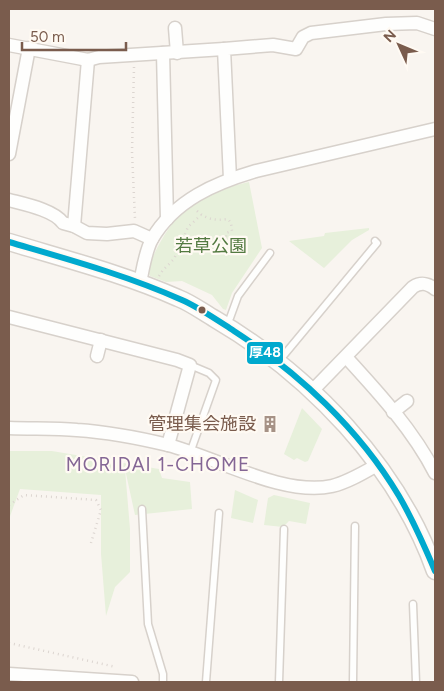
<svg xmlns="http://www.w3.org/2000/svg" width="444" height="691" font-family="Figtree,'Noto Sans JP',sans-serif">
  <rect width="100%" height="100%" fill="#f9f5f0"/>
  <g fill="#e7f0db">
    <path d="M249,182L262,248L232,293L226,310L223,309L212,295L182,281L166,282L150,276L147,270C170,216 191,194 249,182Z"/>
    <polygon points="369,228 369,230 352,240 324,268 289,241 324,236 325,233"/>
    <polygon points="302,408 322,429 308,461 305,462 297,458 294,460 284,454"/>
    <polygon points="9,451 52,451 159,469 162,478 190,482 192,509 135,515 125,469 130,529 130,572 115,587 106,616 101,554 101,495 20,489 9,519"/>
    <polygon points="235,490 258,500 253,523 231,518"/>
    <polygon points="274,495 310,503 306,524 289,521 283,527 264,525 268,498"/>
  </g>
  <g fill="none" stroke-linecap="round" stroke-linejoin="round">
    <g stroke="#d7d1cb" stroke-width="9">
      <g id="service">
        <polyline points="225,325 230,318 238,296 270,253"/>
        <polyline points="279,361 377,243 375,241"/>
        <polyline points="190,365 209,373 216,380 190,453"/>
        <polyline points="142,509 148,624 163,674 163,682"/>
        <polyline points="413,604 416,682"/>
        <polyline points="206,682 219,513"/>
        <polyline points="279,682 284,529"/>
        <polyline points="353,682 355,526"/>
      </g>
    </g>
    <g stroke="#d7d1cb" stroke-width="15">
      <g id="minor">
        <polyline points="175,28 177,53"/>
        <polyline points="9,45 88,60 99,57 224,49"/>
        <polyline points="163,53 167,219"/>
        <polyline points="9,154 29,48"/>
        <polyline points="230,179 224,49 273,45 296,49 303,37 311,33 386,24 417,23 435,29"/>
        <path d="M9,200C24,204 54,210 63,223L74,226L87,233L107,234L134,231L152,239"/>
        <polyline points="74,226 88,60"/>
        <path d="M140,283C143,269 145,252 152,239C175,200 215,183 256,171L435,129"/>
        <polyline points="9,317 177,360 190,365 168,445"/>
        <polyline points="97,356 101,340"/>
        <path d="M346,357C378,392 413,430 435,473"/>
        <path d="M312,391L413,287C421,282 427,283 435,289"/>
        <polyline points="393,412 407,401"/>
        <path d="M9,428C32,429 55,428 77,430C107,432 139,438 168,445C215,457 284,497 332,486C348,482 363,473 377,465"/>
        <polyline points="9,674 132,682"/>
      </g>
    </g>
    <g stroke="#d7d1cb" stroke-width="19">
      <path id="tertiary" d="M9,242C65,259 124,274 178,298C191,303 203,312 215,319C309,374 398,466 435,571"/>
    </g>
    <g stroke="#dcd5d0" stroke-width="2.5" stroke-dasharray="1 4" stroke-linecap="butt">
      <polyline points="134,67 132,152 135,219"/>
      <path d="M197,211C206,219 215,221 228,219L231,223L232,231L226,233V244"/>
      <polyline points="159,276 163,270 174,259 188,227 201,215"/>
      <polyline points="9,505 24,495 96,500 101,510 91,543"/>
      <polyline points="9,643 116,667"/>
    </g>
    <use href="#service" stroke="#fefefd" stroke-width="6"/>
    <use href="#minor" stroke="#fefefd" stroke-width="12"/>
    <use href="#tertiary" stroke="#fefefd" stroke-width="16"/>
    <g stroke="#fffaf3" stroke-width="10">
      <path id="bus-1" d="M9,242C67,259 126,275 182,300C200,308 217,320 234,331C299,373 359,429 399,496C413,520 424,545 435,571"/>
    </g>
    <use href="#bus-1" stroke="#00a9ce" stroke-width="6"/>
  </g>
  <defs>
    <g id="building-bare" transform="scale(1.35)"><path d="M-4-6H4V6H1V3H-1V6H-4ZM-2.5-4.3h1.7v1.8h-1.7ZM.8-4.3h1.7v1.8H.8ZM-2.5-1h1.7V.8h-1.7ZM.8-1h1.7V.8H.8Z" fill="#a69286" stroke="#fffaf3" stroke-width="2.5" paint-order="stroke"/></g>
  </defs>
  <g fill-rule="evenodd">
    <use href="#building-bare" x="270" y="424"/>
  </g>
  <circle fill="#7a5c4d" stroke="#fffaf3" stroke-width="2" cx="202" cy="310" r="4.5"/>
  <g text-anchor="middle" stroke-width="4.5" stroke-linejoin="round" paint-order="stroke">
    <g font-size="18" fill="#537a41" stroke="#fffaf3">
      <text x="211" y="252">若草公園</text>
    </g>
    <g font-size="18" fill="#7a5c4d" stroke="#fffaf3" text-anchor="end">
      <text x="256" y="430">管理集会施設</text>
    </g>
    <g font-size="19" letter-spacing="1" fill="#846695" stroke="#fffaf3">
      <text x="158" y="471">MORIDAI 1-CHOME</text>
    </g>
  </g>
  <rect stroke="#fffaf3" stroke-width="2" x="246" y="341" width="38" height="24" rx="5" fill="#00a9ce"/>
  <g font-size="14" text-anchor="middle" font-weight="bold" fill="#fff">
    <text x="265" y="357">厚48</text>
  </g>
  <rect width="444" height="691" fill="none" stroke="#7a5c4d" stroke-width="20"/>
  <g transform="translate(399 45) rotate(314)" stroke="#fffaf3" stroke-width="4" paint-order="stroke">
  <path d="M0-4L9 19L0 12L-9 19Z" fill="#7a5c4d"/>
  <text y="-8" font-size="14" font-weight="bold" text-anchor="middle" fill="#7a5c4d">N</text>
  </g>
  <path d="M22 42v8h104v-8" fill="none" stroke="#7a5c4d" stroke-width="2.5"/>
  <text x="30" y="42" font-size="15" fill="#7a5c4d" stroke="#fffaf3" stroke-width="4" paint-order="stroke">50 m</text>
</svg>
